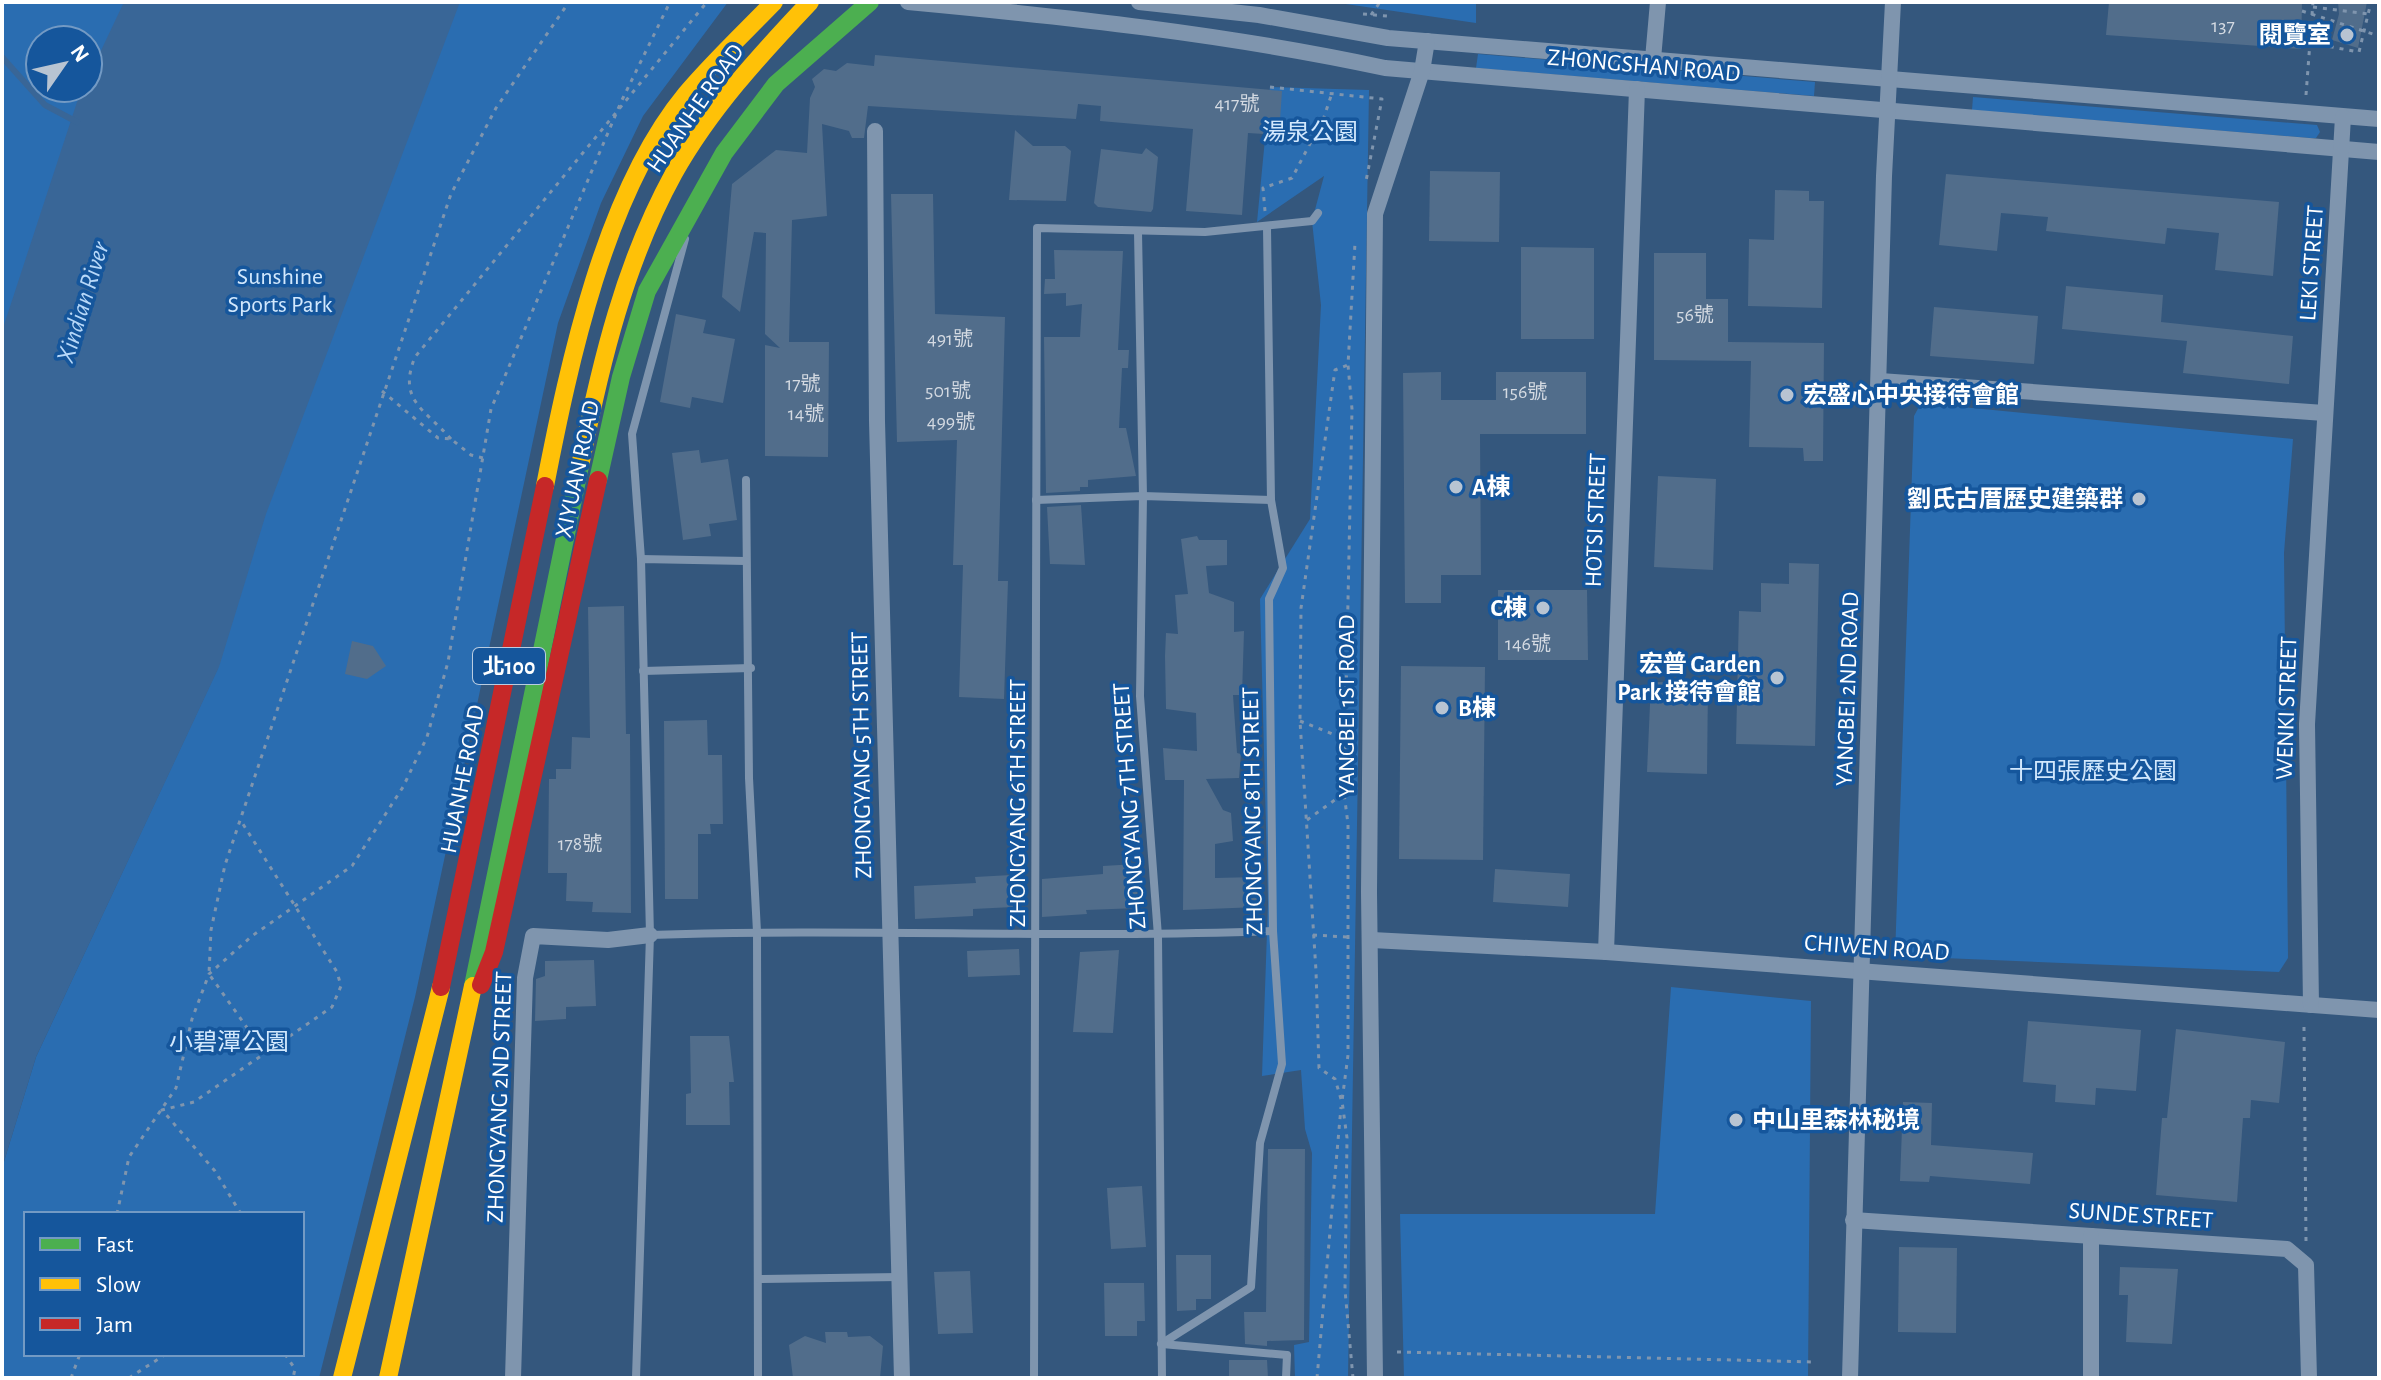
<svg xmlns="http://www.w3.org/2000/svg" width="2381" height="1380" font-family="'Alegreya Sans','Noto Sans TC',sans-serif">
  <rect width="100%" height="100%" fill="#34577d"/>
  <g fill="#2a6db1" fill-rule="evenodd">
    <path d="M2,2H728L643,116L601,203L558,323L415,997L319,1378H2V1168L36,1057L218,668L2,619ZM40,40H88V88H40ZM26,1214H302V1354H26Z"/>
    <polygon points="1332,2 1476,2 1476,23"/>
    <polygon points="1478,54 1815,82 1814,96 1476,68"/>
    <polygon points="1270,87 1369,90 1348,1378 1295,1378 1294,1345 1309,1342 1312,1153 1305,1129 1301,1070 1262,1076 1268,903 1260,599 1310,519 1321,305 1312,221 1324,176 1257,222"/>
    <polygon points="1973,97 2317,125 2320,132 2316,138 2310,138 1972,110"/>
    <polygon points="1921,403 2293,439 2284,553 2288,958 2279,972 1895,956 1914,416"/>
    <polygon points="1671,987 1811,1001 1808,1378 1404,1378 1400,1214 1655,1214"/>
  </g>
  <polygon fill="#396697" points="124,2 460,2 266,514 219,667 36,1057 2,1168 2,331 77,102 83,88 88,88 88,78"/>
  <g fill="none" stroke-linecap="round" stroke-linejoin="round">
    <polyline stroke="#396697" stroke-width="6" points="2,57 45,105 77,122"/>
  </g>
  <g fill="#516d8b">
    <polygon points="2109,2 2302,2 2301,49 2106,35"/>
    <polygon points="2338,2 2367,2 2358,48 2332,40 2339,14"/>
    <polygon points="875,55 1282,91 1279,135 1248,133 1242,215 1186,211 1193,129 1100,121 1101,106 1078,104 1076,119 868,106 864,138 852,138 849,131 822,124 827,216 792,220 789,342 829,342 828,457 765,456 765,345 780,348 765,334 766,233 754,232 740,312 722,297 732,184 776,150 807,153 810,98 815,87 812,79 824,69 836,71 847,63 874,66"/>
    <polygon points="1015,130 1033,146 1065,146 1071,151 1066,201 1009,200"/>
    <polygon points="1146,148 1158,157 1153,209 1151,212 1098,207 1094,203 1101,149 1142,154"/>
    <polygon points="1430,171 1500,172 1499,242 1429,241"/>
    <polygon points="1946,174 2279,202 2273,276 2215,270 2219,233 2167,228 2165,244 2046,231 2048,217 2001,213 1997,251 1939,245"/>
    <polygon points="1775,190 1809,191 1809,201 1824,201 1822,308 1748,306 1749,239 1774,240"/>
    <polygon points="891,194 933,194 935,314 1005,317 998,581 1008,581 1004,699 959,697 963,565 953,565 957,440 897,442"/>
    <polygon points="1521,247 1594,248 1594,339 1521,339"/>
    <polygon points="1054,250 1123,251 1118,350 1129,350 1128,368 1122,368 1119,428 1126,428 1136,476 1088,480 1088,487 1080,487 1080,491 1046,493 1044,337 1080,337 1082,304 1066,306 1066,293 1044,294 1045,279 1055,279"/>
    <polygon points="1654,253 1706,253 1706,299 1728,299 1728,342 1824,343 1823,461 1804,461 1803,448 1749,447 1751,361 1654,360"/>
    <polygon points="2066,286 2163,295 2161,322 2293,336 2289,384 2183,373 2187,341 2062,329"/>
    <polygon points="1934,307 2038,316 2034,364 1930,356"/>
    <polygon points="676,314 706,320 703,333 735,339 723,403 692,397 690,408 660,402"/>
    <polygon points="1441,372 1441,400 1496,400 1496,372 1586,372 1586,434 1480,434 1481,575 1441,575 1441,603 1405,603 1403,373"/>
    <polygon points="699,450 701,463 728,459 737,520 709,524 711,536 683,540 672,453"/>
    <polygon points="1658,476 1716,479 1713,570 1654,567"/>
    <polygon points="1081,505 1085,565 1050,564 1047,507"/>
    <polygon points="1197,536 1199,540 1227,540 1227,565 1206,566 1209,593 1234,602 1234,632 1244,631 1242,695 1233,695 1237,753 1241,754 1239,778 1206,779 1223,810 1231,813 1233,841 1215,844 1215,878 1257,877 1258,907 1183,910 1184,780 1165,780 1163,748 1197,751 1196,713 1166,709 1165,656 1166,633 1178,634 1175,595 1188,594 1181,539"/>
    <polygon points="1789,563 1819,564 1815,746 1736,744 1739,611 1761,612 1761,583 1789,584"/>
    <polygon points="1498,590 1587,590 1588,660 1498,660"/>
    <polygon points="624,606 626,734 630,734 631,913 592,912 593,902 566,901 567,873 548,873 549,779 556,779 556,769 571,769 572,737 590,738 588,607"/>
    <polygon points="352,641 373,646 386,666 367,679 345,674"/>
    <polygon points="1401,666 1485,667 1483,860 1399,859"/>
    <polygon points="1651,682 1708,683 1707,774 1647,772"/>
    <polygon points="707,720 708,755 722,755 723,824 710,824 711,834 698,834 698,899 665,899 664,721"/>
    <polygon points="1136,864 1138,908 1086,910 1087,914 1042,917 1042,879 1103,874 1103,866"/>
    <polygon points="1495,869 1570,874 1568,907 1493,902"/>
    <polygon points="1011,875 1013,907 973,909 973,916 915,919 914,886 976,883 975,877"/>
    <polygon points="1019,949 1020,975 968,977 967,951"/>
    <polygon points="1119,950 1113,1033 1073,1032 1080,952"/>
    <polygon points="594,960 596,1006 566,1007 566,1019 535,1021 536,979 545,976 545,961"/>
    <polygon points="2028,1021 2141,1030 2136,1091 2096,1088 2095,1105 2055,1102 2056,1085 2023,1082"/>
    <polygon points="2176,1029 2285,1042 2279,1103 2251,1100 2250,1118 2243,1118 2237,1202 2156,1195 2162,1118 2167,1118"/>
    <polygon points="690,1036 729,1036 734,1082 729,1082 730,1125 686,1125 686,1094 691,1093"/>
    <polygon points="1903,1102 1932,1103 1931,1145 2033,1153 2030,1184 1930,1176 1929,1182 1900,1181"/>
    <polygon points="1268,1149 1305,1149 1304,1340 1267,1341 1267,1346 1245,1344 1244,1312 1266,1312"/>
    <polygon points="1142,1186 1146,1247 1111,1249 1107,1188"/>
    <polygon points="1899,1247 1957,1248 1956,1333 1898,1332"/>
    <polygon points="1176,1255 1211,1255 1211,1299 1196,1299 1196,1310 1177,1311"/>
    <polygon points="2120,1267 2178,1269 2172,1344 2126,1342 2128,1295 2119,1295"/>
    <polygon points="970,1271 973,1333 938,1334 934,1272"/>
    <polygon points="1104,1283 1144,1283 1145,1321 1137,1321 1137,1336 1105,1336"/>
    <polygon points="825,1332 847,1332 848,1337 870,1336 883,1346 880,1378 793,1378 789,1345 805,1336 826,1343"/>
    <polygon points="1229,1360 1267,1360 1268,1378 1229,1378"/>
  </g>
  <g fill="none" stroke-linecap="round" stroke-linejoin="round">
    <g stroke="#7f95ae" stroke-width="3" stroke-dasharray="4 6" stroke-linecap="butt">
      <polyline points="2313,7 2369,14"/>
      <polyline points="1363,14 1387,16"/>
      <polyline points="1371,15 1380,2"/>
      <polyline points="2310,43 2359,52 2371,2"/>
      <polyline points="1270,87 1382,99 1366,181"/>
      <polyline points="2306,95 2313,2"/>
      <polyline points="1265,211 1263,188 1292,178 1324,117 1332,93"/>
      <polyline points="382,391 438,438 451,439 471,455 483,458"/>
      <polyline points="1300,721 1345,739"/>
      <polyline points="1307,820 1343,794"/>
      <polyline points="1313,935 1347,937"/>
      <polyline points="2304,1027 2306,1242"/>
      <polyline points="265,1053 209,974 211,930 225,865 451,194 496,108 569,2"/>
      <polyline points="1341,1099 1335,1079 1319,1068 1316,971 1300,721 1301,608 1335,370 1348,365"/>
      <polyline points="117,1214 129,1157 176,1088 192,1019 209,974 252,936 352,866 403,787 427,737 448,662 491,409 621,102 670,2"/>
      <polyline points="241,1214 215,1171 162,1110 194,1102 332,1007 341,986 337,972 241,821"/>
      <polyline points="1397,1352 1816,1362"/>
      <polyline points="285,1354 295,1369 293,1378"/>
      <polyline points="71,1378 80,1354"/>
      <polyline points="129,1378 166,1354"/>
      <polyline points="1317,1378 1341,1107"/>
      <polyline points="1353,1378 1345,1290 1347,1138 1342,1101 1348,1055 1348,824 1344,793 1352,409 1348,365 1355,243"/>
    </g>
    <g stroke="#7f95ae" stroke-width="8">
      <polyline points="1138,232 1143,496 1140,696 1158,936 1162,1378"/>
      <polyline points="746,480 749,778 757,932 758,1378"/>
      <polyline points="1036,500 1143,496 1271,500"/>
      <polyline points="641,559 632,434 685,239"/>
      <polyline points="643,671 751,668"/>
      <path d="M650,935C858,928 1065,939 1273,931"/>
      <polyline points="759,1279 899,1277"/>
      <polyline points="1161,1344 1251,1287 1260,1143 1282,1064 1273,931 1269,599 1283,568 1271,500 1267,228"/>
      <polyline points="1162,1344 1287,1355 1286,1378"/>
      <polyline points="636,1378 650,935 641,559 746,561"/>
      <polyline points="1034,1378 1037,228 1205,232 1312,221 1318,213"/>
    </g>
    <g stroke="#7f95ae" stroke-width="16">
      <path d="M908,2C1068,17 1227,34 1385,68L2379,152"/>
      <polyline points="1139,2 1259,15 1388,38 2379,119"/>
      <polyline points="1653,59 1658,2"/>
      <polyline points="875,131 877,421 902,1378"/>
      <polyline points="1880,381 2324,413"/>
      <polyline points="1372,940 1606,952 2379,1010"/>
      <polyline points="1606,952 1637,89"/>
      <polyline points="2311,1005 2307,724 2343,117"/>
      <polyline points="1853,1220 2287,1249 2306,1265 2309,1378"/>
      <polyline points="2091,1236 2091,1378"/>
      <polyline points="513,1378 525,978 533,936 608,940 650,935"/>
      <polyline points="1375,1378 1369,892 1375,214 1422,71 1427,41"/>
      <polyline points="1850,1378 1884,176 1893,2"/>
    </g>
    <g stroke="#4caf50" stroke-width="18">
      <polyline points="598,480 621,377 647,291 724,153 776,84 870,2"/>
      <polyline points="473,986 581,461"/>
    </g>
    <g stroke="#ffc107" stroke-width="18">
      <path d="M581,461C601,362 625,262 674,173C710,109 760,55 810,2"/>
      <path d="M545,486C569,363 605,192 686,94C713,62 745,32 774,2"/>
      <polyline points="342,1378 441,987"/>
      <polyline points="388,1378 473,986"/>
    </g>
    <g stroke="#c62828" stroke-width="18">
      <polyline points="481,985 494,952 598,480"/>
      <polyline points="441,987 545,486"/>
    </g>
    <g stroke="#7f95ae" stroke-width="3" stroke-dasharray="4 6" stroke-linecap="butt">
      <polyline points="2302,11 2379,36"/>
      <path d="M451,439C426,410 397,401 415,357L707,2"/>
    </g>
  </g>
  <g fill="#b8c4d2" stroke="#15569c" stroke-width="3">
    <circle cx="2347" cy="35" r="8"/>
    <circle cx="1787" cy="395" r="8"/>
    <circle cx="1456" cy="487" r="8"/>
    <circle cx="2139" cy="499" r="8"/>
    <circle cx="1543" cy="608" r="8"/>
    <circle cx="1777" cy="678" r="8"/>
    <circle cx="1442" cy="708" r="8"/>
    <circle cx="1736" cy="1120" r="8"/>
  </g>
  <g text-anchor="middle" stroke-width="7" stroke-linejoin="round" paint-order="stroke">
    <g font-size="20" fill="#d4dae2">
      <text x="2223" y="32">137</text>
      <text x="1237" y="110">417號</text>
      <text x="1695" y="321">56號</text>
      <text x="950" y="345">491號</text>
      <text x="803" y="390">17號</text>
      <text x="948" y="397">501號</text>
      <text x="1525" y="398">156號</text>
      <text x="806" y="420">14號</text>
      <text x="951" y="428">499號</text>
      <text x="1528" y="650">146號</text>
      <text x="580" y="850">178號</text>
    </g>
    <rect fill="#15569c" stroke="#b9cce1" stroke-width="2" x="473" y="648" width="72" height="36" rx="6"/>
    <g font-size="22" font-weight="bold" fill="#fff">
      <text x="509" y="674">北100</text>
    </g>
    <g font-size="24" font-weight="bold" fill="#fff" stroke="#15569c" text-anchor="end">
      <text x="2331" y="43">閱覽室</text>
      <text x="1803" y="403" text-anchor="start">宏盛心中央接待會館</text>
      <text x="1472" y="495" text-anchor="start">A棟</text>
      <text x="2123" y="507">劉氏古厝歷史建築群</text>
      <text x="1527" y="616">C棟</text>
      <text x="1761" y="672">宏普 Garden<tspan x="1761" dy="28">Park 接待會館</tspan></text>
      <text x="1458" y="716" text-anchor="start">B棟</text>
      <text x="1752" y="1128" text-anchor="start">中山里森林秘境</text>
    </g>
    <g font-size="24" fill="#fff" stroke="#15569c">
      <text transform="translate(1644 65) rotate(5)" y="8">ZHONGSHAN ROAD</text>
      <text transform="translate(695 108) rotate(-55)" y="8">HUANHE ROAD</text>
      <text transform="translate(2311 263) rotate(-86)" y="8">LEKI STREET</text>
      <text transform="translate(577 469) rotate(-78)" y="8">XIYUAN ROAD</text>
      <text transform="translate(1595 520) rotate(-88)" y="8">HOTSI STREET</text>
      <text transform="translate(1847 689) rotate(-88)" y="8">YANGBEI 2ND ROAD</text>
      <text transform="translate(1346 706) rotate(-90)" y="8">YANGBEI 1ST ROAD</text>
      <text transform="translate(2286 708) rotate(-88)" y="8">WENKI STREET</text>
      <text transform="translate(861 755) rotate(-91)" y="8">ZHONGYANG 5TH STREET</text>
      <text transform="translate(462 779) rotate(-79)" y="8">HUANHE ROAD</text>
      <text transform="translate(1017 803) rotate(-90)" y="8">ZHONGYANG 6TH STREET</text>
      <text transform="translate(1129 806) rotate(-94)" y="8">ZHONGYANG 7TH STREET</text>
      <text transform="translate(1252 811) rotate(-91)" y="8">ZHONGYANG 8TH STREET</text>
      <text transform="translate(1877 947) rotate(4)" y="8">CHIWEN ROAD</text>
      <text transform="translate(499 1097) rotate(-88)" y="8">ZHONGYANG 2ND STREET</text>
      <text transform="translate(2141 1215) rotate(4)" y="8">SUNDE STREET</text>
    </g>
    <g font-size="24" fill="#d2e8fd" stroke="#15569c">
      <text x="1310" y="140">湯泉公園</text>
      <text x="280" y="284">Sunshine<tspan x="280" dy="28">Sports Park</tspan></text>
      <text x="2093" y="779">十四張歷史公園</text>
      <text x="229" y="1050">小碧潭公園</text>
    </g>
    <g font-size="26" font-style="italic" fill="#b7d8f9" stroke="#15569c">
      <text transform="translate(82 302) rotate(-73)" y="9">Xindian River</text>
    </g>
  </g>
  <rect width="2381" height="1380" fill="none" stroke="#ffffff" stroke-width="8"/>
  <rect x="24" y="1212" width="280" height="144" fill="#15569c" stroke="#739ac4" stroke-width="2"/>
  <rect x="40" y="1238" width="40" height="12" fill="#4caf50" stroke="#739ac4" stroke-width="2"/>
  <text x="96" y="1252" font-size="24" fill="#ffffff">Fast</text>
  <rect x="40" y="1278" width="40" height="12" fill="#ffc107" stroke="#739ac4" stroke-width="2"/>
  <text x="96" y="1292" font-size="24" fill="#ffffff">Slow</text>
  <rect x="40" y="1318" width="40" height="12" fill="#c62828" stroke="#739ac4" stroke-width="2"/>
  <text x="96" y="1332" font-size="24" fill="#ffffff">Jam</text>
  <g transform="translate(64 64) rotate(56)"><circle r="38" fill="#15569c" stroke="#739ac4" stroke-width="2"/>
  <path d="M0-6L14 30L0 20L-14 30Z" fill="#b8c4d2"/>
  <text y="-12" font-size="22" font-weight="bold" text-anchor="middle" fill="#ffffff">N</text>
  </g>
</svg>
